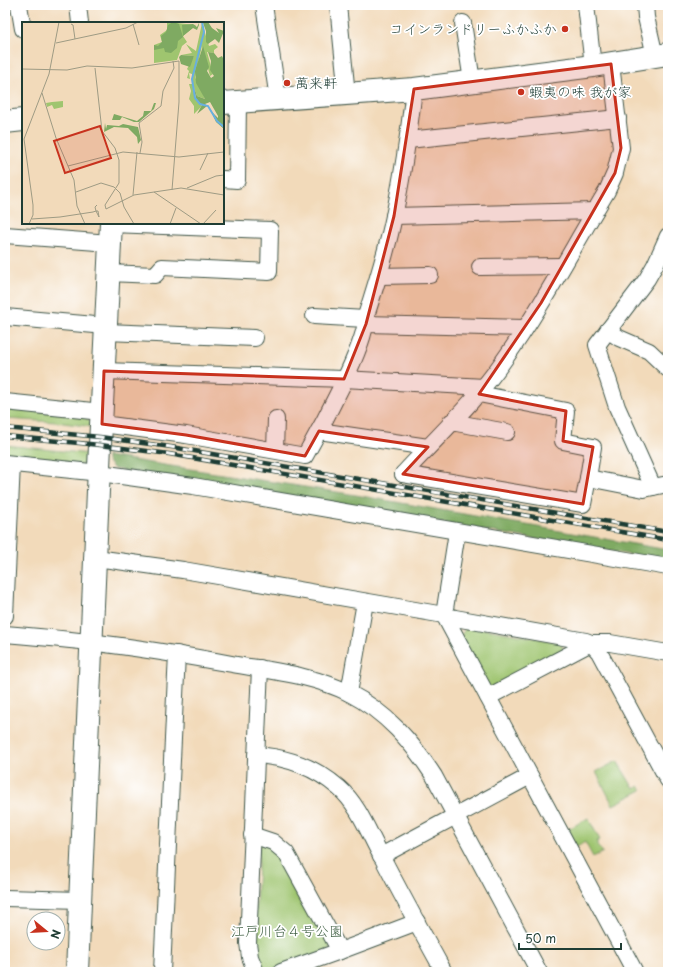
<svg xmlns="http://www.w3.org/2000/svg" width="673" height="977" font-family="'Playpen Sans','Klee One',sans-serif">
  <rect width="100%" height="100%" fill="#fff"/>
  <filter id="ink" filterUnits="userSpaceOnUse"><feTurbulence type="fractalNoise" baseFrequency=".025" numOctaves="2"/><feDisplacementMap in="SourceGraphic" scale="8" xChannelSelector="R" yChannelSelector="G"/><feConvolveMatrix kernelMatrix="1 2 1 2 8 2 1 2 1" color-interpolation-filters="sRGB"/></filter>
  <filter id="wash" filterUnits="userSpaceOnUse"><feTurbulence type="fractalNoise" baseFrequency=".012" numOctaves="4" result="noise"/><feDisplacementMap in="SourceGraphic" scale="16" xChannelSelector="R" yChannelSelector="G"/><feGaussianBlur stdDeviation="0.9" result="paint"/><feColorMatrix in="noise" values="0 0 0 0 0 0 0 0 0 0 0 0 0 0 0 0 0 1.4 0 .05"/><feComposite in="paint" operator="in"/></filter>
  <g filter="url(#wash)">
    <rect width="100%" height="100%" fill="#f2daba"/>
    <g fill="#9fc56f" stroke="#5f8152">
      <polygon points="5,407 84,416 93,425 93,427 56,422 5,419"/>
      <polygon points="5,445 90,454 90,458 82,465 5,458"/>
      <polygon points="467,626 559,642 562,646 564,653 488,689 460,637"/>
      <polygon points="617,761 633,787 635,789 639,786 642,790 613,805 596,772"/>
      <polygon points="588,818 600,840 597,841 597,846 603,852 593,857 585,842 575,848 565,831"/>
      <polygon points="263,843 273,846 331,944 329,950 271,972 262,970 254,944 259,846"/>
    </g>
    <polygon fill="#7faa62" stroke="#4f744b" points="107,456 356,495 668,550 668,561 114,469 107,461"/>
  </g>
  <g filter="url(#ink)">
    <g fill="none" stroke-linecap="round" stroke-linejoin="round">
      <g stroke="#3f5548" stroke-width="18">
        <g id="street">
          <polyline points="19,5 23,29"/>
          <polyline points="78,5 80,23"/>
          <polyline points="264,5 278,99"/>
          <polyline points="338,5 347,95"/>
          <polyline points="586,5 593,66"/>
          <polyline points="645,5 646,17 655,56"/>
          <polyline points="463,23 472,81"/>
          <polyline points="408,140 618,118"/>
          <polyline points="223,179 237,180 238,102"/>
          <polyline points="394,216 595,211"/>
          <polyline points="5,235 110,243"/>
          <polyline points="668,236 655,265 647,279 597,345 617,407 653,487 668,484"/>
          <polyline points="480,267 562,266"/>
          <polyline points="108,273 155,275 162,267 269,272 270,230 111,224"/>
          <polyline points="379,276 430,275"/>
          <polyline points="314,316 365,319"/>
          <polyline points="5,317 106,326"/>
          <polyline points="366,324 525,328"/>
          <polyline points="608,330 619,338 649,351 668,369"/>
          <polyline points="106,332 255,338"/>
          <polyline points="104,371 344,379 484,387"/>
          <polyline points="479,394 566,411 563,441 593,447 588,478"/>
          <polyline points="5,402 102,412"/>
          <polyline points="451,422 507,432"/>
          <path d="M102,424L186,435L305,456C317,435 370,338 365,319C376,285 387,251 394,216C403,174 409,132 414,89"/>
          <polyline points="319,431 428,447"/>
          <polyline points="275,450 276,419"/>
          <polyline points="5,463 100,473 193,486 668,567"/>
          <path d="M403,474C437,437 475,402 504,360C542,307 573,247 607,191L615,173L621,148L611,64"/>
          <polyline points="403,474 583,504 588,478 644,489 653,487"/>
          <polyline points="457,532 444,615 635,972"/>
          <polyline points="96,558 183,570 444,615 455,618 586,641 591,643 599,652 668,780"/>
          <polyline points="5,616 12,464"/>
          <path d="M5,634C41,637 77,640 113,645C153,650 193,657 232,664C272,671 313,675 349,693C386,712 412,742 434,776L539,972"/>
          <polyline points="349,693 365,602"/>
          <polyline points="488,697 591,643 610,643 668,653"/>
          <path d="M256,755C287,757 315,767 339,788C359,805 369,834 382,857C402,896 423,934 444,972"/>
          <polyline points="252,835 273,842 286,853 340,951"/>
          <polyline points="381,856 530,776"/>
          <polyline points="5,898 81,900"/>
          <polyline points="162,972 177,654"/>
          <polyline points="256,972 250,957 248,943 260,668"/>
          <polyline points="281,972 340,951 417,922"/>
        </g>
      </g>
      <g stroke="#3f5548" stroke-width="24">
        <g id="secondary">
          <polyline points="223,103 414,89 593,66 668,54"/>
          <polyline points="5,122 23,120"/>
          <polyline points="77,972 100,445 111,223"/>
        </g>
      </g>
      <use href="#street" stroke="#fff" stroke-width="16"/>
      <use href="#secondary" stroke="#fff" stroke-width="22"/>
      <g stroke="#1f3d34" stroke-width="4.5">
        <g id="rail">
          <polyline points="5,428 100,437 171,447 668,532"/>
          <polyline points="5,436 100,445 169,454 668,540"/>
        </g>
      </g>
      <use href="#rail" stroke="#fff" stroke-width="3" stroke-dasharray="9" stroke-linecap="butt"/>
    </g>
  </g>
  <path fill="#c8321e" fill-opacity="0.2" stroke="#c8321e" stroke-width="3" stroke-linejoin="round" d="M611,64L621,148L615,173L541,303L479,394L566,411L563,441L593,447L583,504L403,474L428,447L319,431L305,456L186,435L102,424L104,371L344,379L366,324L394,216L414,89Z"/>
  <g fill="#c8321e" stroke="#fff" stroke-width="1.5">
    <circle cx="565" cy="29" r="4"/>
    <circle cx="287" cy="83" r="4"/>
    <circle cx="521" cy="92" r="4"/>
  </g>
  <g text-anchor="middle" stroke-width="3.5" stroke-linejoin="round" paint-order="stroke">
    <g font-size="14" fill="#1f3d34" stroke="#fff" text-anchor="start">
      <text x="557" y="34" text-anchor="end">コインランドリーふかふか</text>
      <text x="295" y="88">萬来軒</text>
      <text x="529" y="97">蝦夷の味 我が家</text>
    </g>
    <g font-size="14" fill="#3f5f43" stroke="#fff">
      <text x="287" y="936">江戸川台４号公園</text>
    </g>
  </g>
  <g transform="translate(22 22)">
    <rect width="202" height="202" fill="#f2daba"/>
    <path d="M145,0L174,3L161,14L165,20L160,24L155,38L132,41V23L140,20L138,13L145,8ZM180,1L187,24L193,22L196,25L192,28V31L185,30L191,52L188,54L180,24L173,55L183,77L175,74L172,65L173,76L180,84L172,92V84L167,77L169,69L167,62H171L170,52L167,51L168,57L165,56L167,49L165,47L172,34L159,33L170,31L164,22L174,29ZM41,79V85L32,87L30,83L25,85L24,81L30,80V83V80Z" fill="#9fc56f"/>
    <path d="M151,0L157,2L161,15L156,19L155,26L149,31L143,30L142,26L132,28V23L136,24L140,20L139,14L144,10L146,3ZM186,0L190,6L197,11L194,6L202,9L197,21L193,17L186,22L184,20V9L181,1ZM177,1V11V3L175,8L171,6L161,14L160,3L171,2L175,5ZM181,24L187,45L185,49L189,56L192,54L188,48L189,39L186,30L192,31L196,36L200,34L202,38V107L194,100L189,89L196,96V94L188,80L183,82L185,84L175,92L180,83L174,77L172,65L175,74L183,77L174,61L173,49ZM159,33L172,34L168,45L159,42L157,35ZM132,81H134L132,87L117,100H112L100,95L98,98H90L92,92L115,99L121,94L122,89H129ZM83,101L84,107L85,103L97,104L101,102L116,105L119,118L116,122L115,115L106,106L92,105L82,110Z" fill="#7faa62"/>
    <path fill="none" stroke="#68afdf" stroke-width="2" d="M180,0L182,10L170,57L173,76L178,82L186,84L195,99L202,105"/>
    <path fill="none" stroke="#9e9b84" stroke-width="1" d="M49,2L51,3L53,17M111,2L117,23M34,21L104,6L116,0M73,46L80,109L93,126L97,138V161L83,183L84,187L112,173L159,166L202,173M0,47L45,48L65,44L110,46L157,39V80L150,168M20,71L34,116L52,158L55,184L63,202M118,131L120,120L117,101L139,84L141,69L152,46L151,39M46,144L101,130L157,135L202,130M178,148L186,131M165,166L194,154L202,153M54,170L79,161L92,165L98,171L102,185L112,202M132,170L179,202M111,173L115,130M10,197L38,195L71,190L74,189H76L77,195L74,189L73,185L75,183M7,202L11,193V183L2,117L27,52L37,0M148,202L154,186M181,202L194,188"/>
    <path fill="#c8321e" fill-opacity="0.15" stroke="#c8321e" stroke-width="2" d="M78,104L89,136L43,151L32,119Z"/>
    <rect width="202" height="202" fill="none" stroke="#1f3d34" stroke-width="2"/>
  </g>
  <rect width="673" height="977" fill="none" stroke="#fff" stroke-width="20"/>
  <g transform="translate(46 931) rotate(108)"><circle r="19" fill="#ffffff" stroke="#a5b1ae"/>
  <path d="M0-3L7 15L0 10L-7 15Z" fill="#c8321e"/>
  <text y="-6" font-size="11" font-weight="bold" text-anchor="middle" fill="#1f3d34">N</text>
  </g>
  <path d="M519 943v6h102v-6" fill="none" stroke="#1f3d34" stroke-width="2"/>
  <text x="525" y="943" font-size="12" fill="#1f3d34" stroke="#ffffff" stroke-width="3" paint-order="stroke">50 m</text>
</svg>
